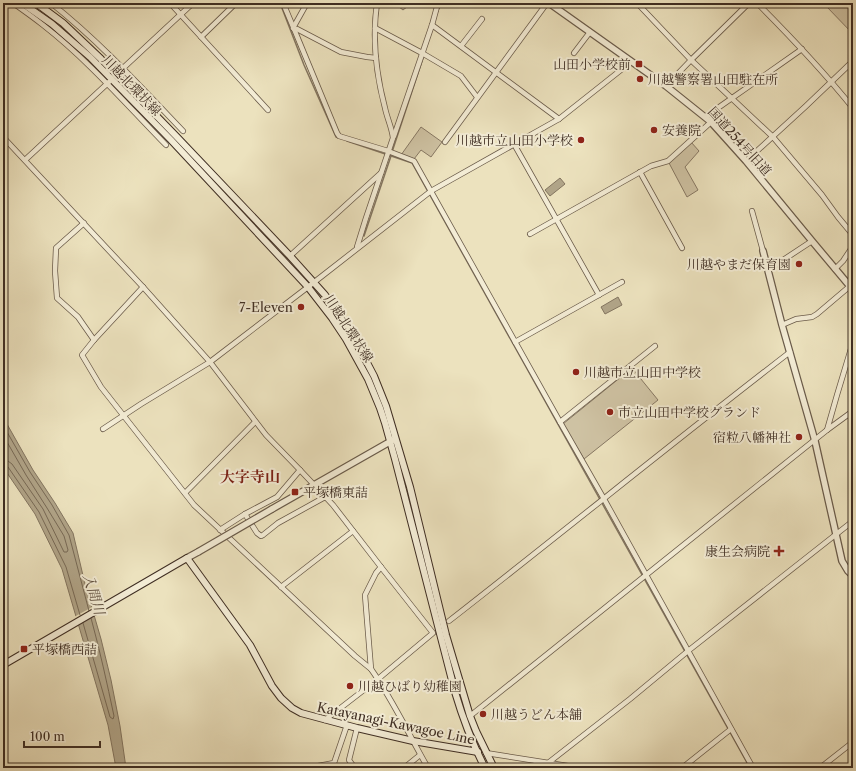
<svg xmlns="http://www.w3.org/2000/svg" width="856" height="771" font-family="'Libre Caslon Text','Noto Serif JP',serif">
  <rect width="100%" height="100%" fill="#ece2be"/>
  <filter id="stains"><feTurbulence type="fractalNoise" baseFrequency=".005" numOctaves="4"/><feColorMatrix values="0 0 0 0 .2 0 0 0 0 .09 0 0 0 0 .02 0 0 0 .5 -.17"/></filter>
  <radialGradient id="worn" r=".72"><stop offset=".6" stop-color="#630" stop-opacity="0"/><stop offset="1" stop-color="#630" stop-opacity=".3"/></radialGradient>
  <g fill="#cfc3a4" stroke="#877864">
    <polygon points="394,3 412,3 403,10"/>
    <polygon points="830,3 853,3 853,34 826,6"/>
    <polygon points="421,127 442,142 431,157 421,150 414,159 401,155"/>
    <polygon points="691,142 699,151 685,167 698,190 687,197 669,163"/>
    <polygon points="632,368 658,400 584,459 563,424"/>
  </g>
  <g fill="#b1a589" stroke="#837560">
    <polygon points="560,178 565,184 550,196 545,190"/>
    <polygon points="618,297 622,305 605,314 601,307"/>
    <polygon points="3,417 33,470 55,503 73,533 85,584 101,639 111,680 120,726 126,768 116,768 108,725 62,569 35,514 3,467"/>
  </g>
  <polygon fill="#ece2be" points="94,606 96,615 77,626 74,617"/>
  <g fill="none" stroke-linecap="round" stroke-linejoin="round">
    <g stroke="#786a56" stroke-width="1">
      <polyline points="3,425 30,472 52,505 69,535 89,611"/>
      <polyline points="3,435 26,475 47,508 64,536 68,550 67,552 64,552 43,509 12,464 8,461 3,460"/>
      <polyline points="3,465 6,465 8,467 39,512 66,567 80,615"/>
      <path d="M83,623L110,717L113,719L114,716C107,683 100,651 91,618"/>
    </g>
    <g stroke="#837560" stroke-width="1.5">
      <polyline points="280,3 304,65 336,137 339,138"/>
      <polyline points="437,13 441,3"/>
      <polyline points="347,141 412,163 750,768"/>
      <polyline points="392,152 424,55"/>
      <polyline points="364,236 391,156"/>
    </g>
    <g stroke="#6a5b4a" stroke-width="6">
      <g id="minor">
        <path d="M13,3C23,10 33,17 43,25C88,60 126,104 166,145"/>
        <path d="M51,3C99,41 140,86 183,131"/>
        <polyline points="170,3 268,110"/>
        <polyline points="283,3 294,29 297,29 341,52 367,57 376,58"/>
        <polyline points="637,3 691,60 666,86"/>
        <polyline points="749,3 691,60 773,137 822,195 838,217 853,235"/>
        <path d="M757,3C791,37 823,71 853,108"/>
        <polyline points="432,25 559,119"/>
        <polyline points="293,28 307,3"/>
        <polyline points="375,28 422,53 461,76 477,97"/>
        <polyline points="294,29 337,133 339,136 342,137 388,151 414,161 560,422 604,499 753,768"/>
        <polyline points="201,37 236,3"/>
        <polyline points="461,46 482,19"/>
        <polyline points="574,53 590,32"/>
        <polyline points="121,70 193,3"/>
        <polyline points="705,117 802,49"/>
        <polyline points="394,136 432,25 438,3"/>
        <path d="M3,137L143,287L210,362L266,435L300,470L333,505L381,567L376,573L365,595L371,669C393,700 409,735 428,768"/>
        <polyline points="445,142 547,3"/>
        <polyline points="514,144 599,295"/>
        <polyline points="25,160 109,82"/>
        <polyline points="746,161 806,106 853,61"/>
        <polyline points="640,172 682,248"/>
        <polyline points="752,211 763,251"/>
        <polyline points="84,223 56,248 55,271 57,298 78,317 94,340"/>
        <polyline points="530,234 651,166 668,161 711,122"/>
        <path d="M357,247L366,218L393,138C392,128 387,118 385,108C376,74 372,38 377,3"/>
        <polyline points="290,256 381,173"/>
        <polyline points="835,269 843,261 853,246"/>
        <polyline points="768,270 812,241"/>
        <polyline points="143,287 94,340 82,355 101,387 194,505 355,656 371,669"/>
        <polyline points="782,325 796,319 812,317 817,314 850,286"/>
        <polyline points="515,342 622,282"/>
        <polyline points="560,422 655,346"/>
        <polyline points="103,429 141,404 210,362 308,287 431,191 559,119 631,62"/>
        <polyline points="827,430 837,395 853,342"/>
        <polyline points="185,493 255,422"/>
        <polyline points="245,514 257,533 261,536 263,535 278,523 325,497"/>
        <polyline points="220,530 245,514 277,497 300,470"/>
        <polyline points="281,587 353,531"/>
        <path d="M449,621C563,532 676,440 790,352"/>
        <polyline points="470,716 827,430 853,411"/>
        <polyline points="325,720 378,679 433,633 381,567"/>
        <polyline points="486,753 581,768"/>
        <polyline points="536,762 541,768"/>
        <polyline points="548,763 630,699 688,651 853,521"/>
        <polyline points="317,768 318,766 334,763 347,725"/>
        <polyline points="353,768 354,767 349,760 357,728"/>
        <polyline points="404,768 420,755"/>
        <polyline points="682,768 731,729"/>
        <polyline points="820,768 853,742"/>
      </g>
    </g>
    <g stroke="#6a5b4a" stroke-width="8">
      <g id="tertiary">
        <polyline points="549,3 666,86 711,122 746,161 812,241 853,290"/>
        <polyline points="763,251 782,325 815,441 842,561 848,571 853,576"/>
        <polyline points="272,509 393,440"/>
        <polyline points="187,558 198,552"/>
      </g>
    </g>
    <g stroke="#3f2e23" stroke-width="8">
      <g id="secondary">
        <path d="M22,3L52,24L90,57L171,140L308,287L332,318L346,339L368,379L380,408L385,423L395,459L455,692C463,719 472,743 485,768"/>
        <polyline points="36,3 63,23 101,59 176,136 290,256 325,295 341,317 354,338 374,376 386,406 410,487 446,635 470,716 476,731 494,768"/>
        <polyline points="3,665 187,558 250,645 272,686 281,698 292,708 301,713 357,728 413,741 478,752"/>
      </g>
    </g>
    <use href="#minor" stroke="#f3ecd5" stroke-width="4.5"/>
    <use href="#tertiary" stroke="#f3ecd5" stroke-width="5.5"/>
    <use href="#secondary" stroke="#f3ecd5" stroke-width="6"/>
    <g stroke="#6a5b4a" stroke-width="8" stroke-linecap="butt">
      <polyline id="tertiary-bridge" points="198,552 272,509"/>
    </g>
    <use href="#tertiary-bridge" stroke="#f3ecd5" stroke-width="5.5"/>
  </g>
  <g fill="#8f2418" stroke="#f3ecd5" stroke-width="1.5">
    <rect x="635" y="60" width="8" height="8" rx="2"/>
    <circle cx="640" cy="79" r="4"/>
    <circle cx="654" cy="130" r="4"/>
    <circle cx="581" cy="140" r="4"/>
    <circle cx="799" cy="264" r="4"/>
    <circle cx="301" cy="307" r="4"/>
    <circle cx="576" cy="372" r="4"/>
    <circle cx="610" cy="412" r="4"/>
    <circle cx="799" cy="437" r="4"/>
    <rect x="291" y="488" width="8" height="8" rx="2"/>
    <path d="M777 545h4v4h4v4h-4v4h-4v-4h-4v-4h4z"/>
    <rect x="20" y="645" width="8" height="8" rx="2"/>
    <circle cx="350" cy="686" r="4"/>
    <circle cx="483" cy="714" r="4"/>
  </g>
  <g text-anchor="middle" stroke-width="4" stroke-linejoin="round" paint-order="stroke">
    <g font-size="13" fill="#3f2e23" stroke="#f3ecd5" text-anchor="start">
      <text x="631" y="69" text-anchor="end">山田小学校前</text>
      <text x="648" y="84">川越警察署山田駐在所</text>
      <text x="662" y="135">安養院</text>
      <text x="573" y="145" text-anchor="end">川越市立山田小学校</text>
      <text x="791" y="269" text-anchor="end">川越やまだ保育園</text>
      <text x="293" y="312" text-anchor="end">7-Eleven</text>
      <text x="584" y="377">川越市立山田中学校</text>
      <text x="618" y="417">市立山田中学校グランド</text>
      <text x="791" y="442" text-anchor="end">宿粒八幡神社</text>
      <text x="303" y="497">平塚橋東詰</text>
      <text x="770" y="556" text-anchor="end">康生会病院</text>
      <text x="32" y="654">平塚橋西詰</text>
      <text x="358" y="691">川越ひばり幼稚園</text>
      <text x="491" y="719">川越うどん本舗</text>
    </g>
    <g font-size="13" fill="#3f2e23" stroke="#f3ecd5">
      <text transform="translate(132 85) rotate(46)" y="5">川越北環状線</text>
      <text transform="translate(740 141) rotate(48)" y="5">国道254号旧道</text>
      <text transform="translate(349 328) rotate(57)" y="5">川越北環状線</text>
      <text transform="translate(396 723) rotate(12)" y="5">Katayanagi-Kawagoe Line</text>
    </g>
    <g font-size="14" font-style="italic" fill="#5c4c3c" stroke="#f3ecd5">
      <text transform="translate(94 594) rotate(73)" y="5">入間川</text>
    </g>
    <g font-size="15" font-weight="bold" fill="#7a1f14" stroke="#f3ecd5">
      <text x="250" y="482">大字寺山</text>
    </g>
  </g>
  <rect width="856" height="771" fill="none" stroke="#ece2be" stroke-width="16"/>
  <rect x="4" y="4" width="848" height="763" fill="none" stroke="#3f2e23" stroke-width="2"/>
  <rect x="8" y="8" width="840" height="755" fill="none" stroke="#3f2e23"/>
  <path d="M24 741v6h76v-6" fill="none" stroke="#3f2e23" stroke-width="2"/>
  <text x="30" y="741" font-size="12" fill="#3f2e23" stroke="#f3ecd5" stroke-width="3" paint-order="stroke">100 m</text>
  <rect width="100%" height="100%" filter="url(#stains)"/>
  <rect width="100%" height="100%" fill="url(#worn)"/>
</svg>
